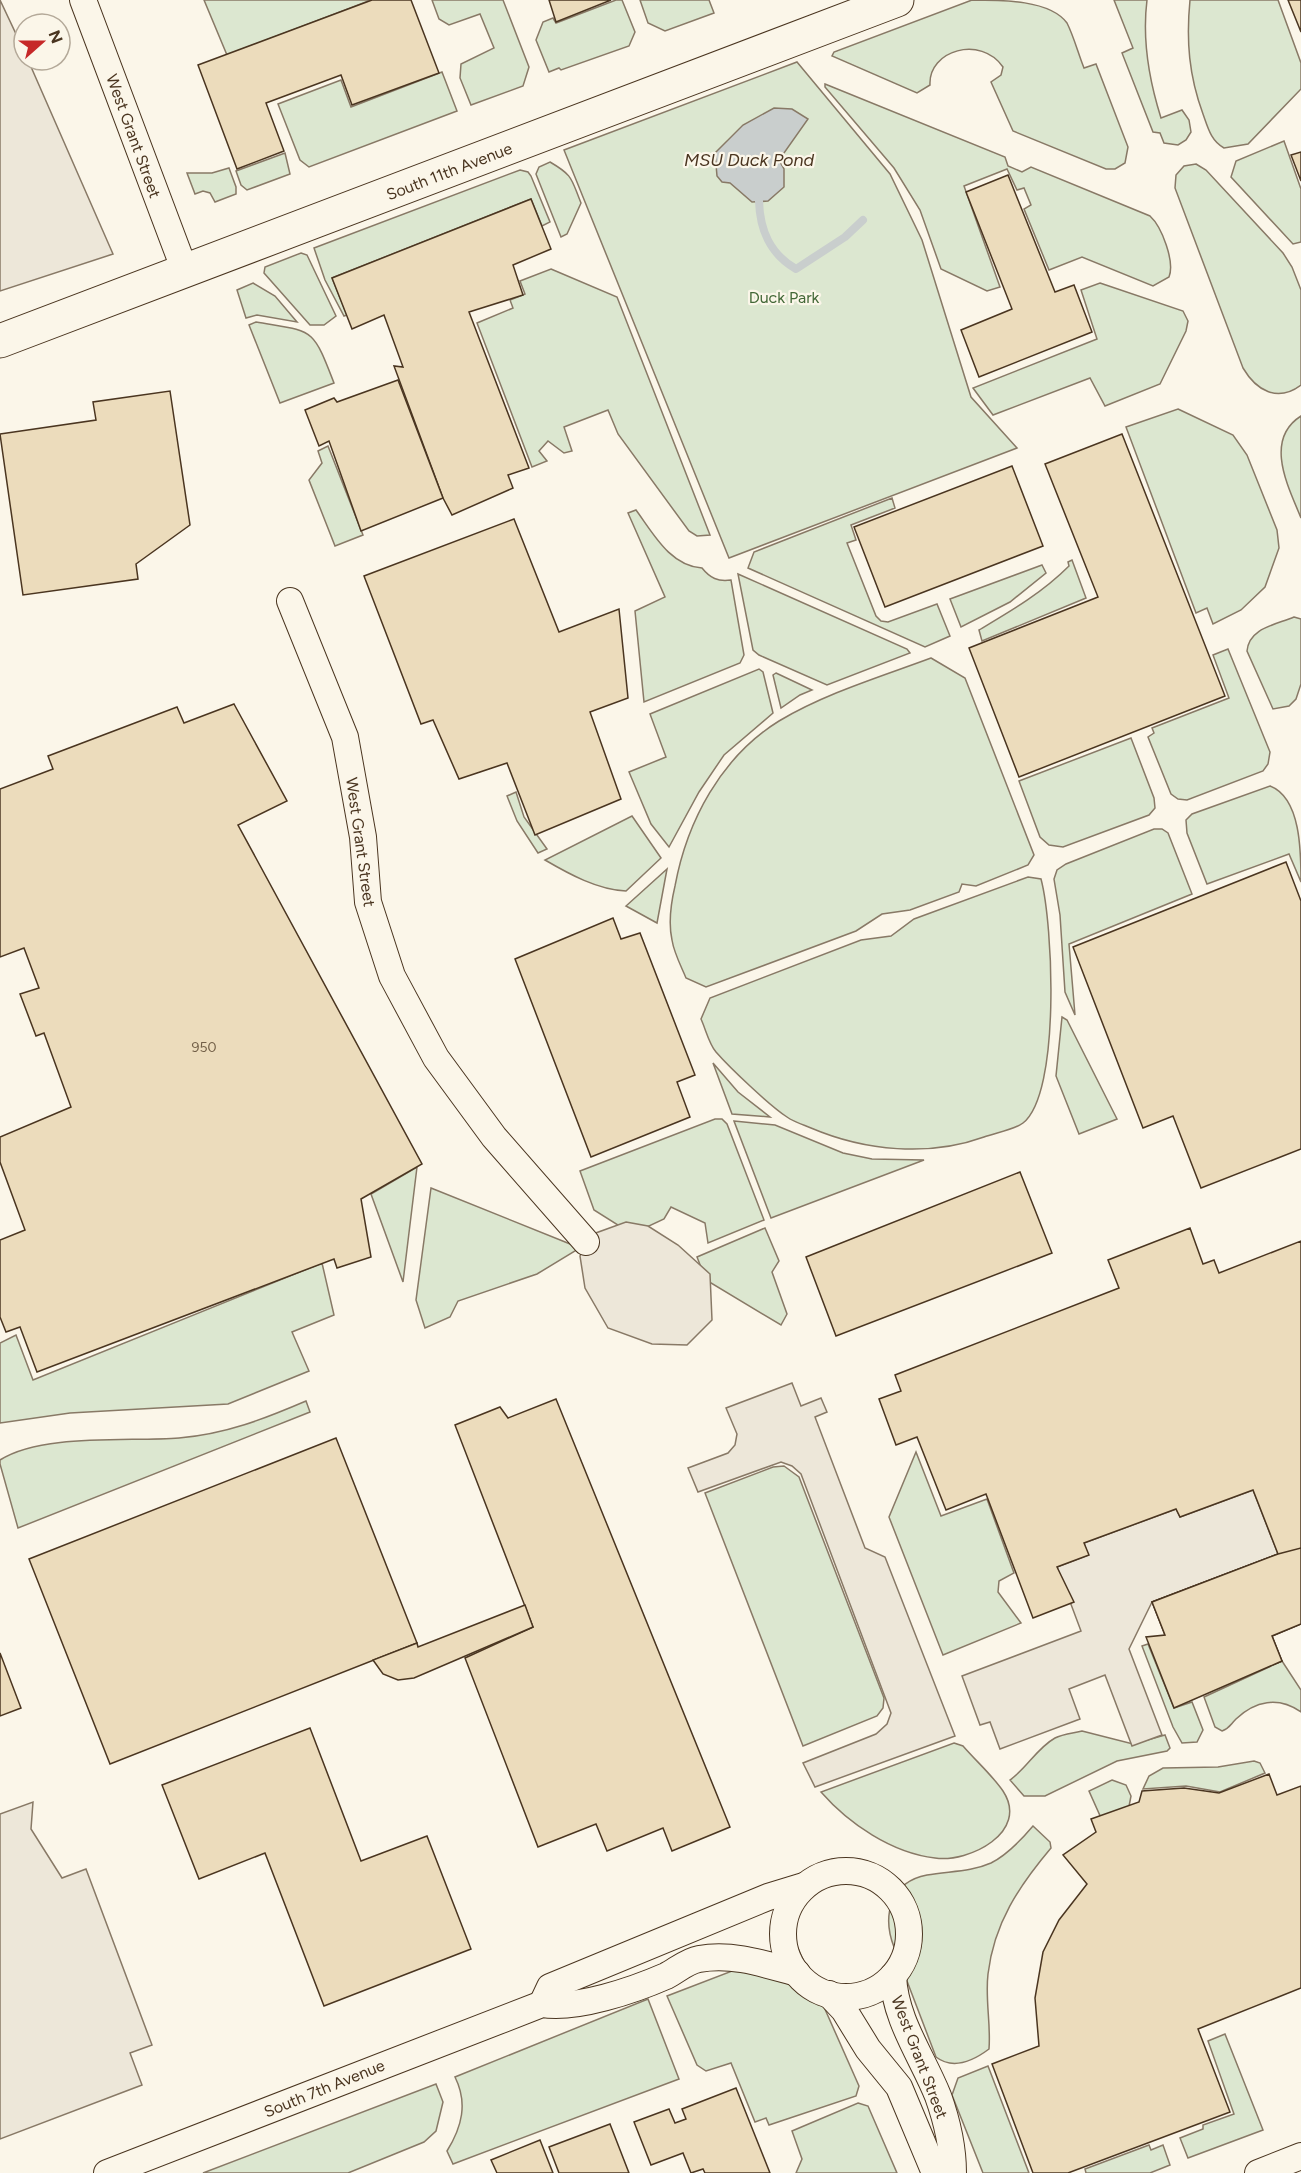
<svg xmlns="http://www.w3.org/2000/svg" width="1301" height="2173" font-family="Figtree,sans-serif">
  <rect width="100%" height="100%" fill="#fbf6e9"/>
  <g fill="#dce7d0" stroke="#887966" stroke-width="1.5">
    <polygon points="204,0 371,0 227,55"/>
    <polygon points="432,0 503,0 529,67 523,86 471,105 460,78 461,64 494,48 480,14 449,25 439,19"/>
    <polygon points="616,0 622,0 635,32 629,46 561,70 559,68 549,72 536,40 543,22 553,18 556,23"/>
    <polygon points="640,0 709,0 714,13 665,31 648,23"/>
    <path d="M972,0C1003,0 1050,0 1067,23C1074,37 1078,53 1084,68L1096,64L1128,147L1125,163L1115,169H1106L1013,131L991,82L1001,75L1003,67C981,35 928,50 930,85L917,93L832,56L834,52Z"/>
    <path d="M1114,0H1147C1142,40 1149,80 1161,118L1182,110L1189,120L1191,132L1186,140L1178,145L1164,143L1160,133L1153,132L1122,53L1133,48Z"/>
    <path d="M1190,0H1278L1301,63V89L1248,144L1224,148C1211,141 1208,128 1203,114C1189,76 1186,41 1190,0Z"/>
    <polygon points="797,62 890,174 922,240 971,397 1017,448 729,558 564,150"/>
    <polygon points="442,72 457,111 309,167 300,160 278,104 341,80 351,107"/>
    <path d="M825,84L1005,157L1008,166L1022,172L1031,167L1150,216C1162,227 1175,262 1169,277L1153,286L1082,257L1049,270L1024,209L1031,205L1024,188L1017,190L1007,169L964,186L1000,287L987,291L941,269L920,210L894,168L825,87Z"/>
    <polygon points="1284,141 1301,189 1301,242 1293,244 1231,177 1236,161"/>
    <polygon points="285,153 290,174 247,190 241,185 236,171"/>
    <path d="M550,162C574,176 571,179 581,203L567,234L561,237L536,174L539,167Z"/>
    <path d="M1196,164L1206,170L1283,253L1292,267L1301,290V385C1277,403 1256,390 1243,368L1175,188L1176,175L1184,166Z"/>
    <polygon points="229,168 236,187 236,194 215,202 210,193 203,191 195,194 187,173 212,173"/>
    <polygon points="520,170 528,172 531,176 550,222 542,226 531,199 332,278 347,315 344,316 325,280 314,248"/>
    <polygon points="301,253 307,255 336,316 324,325 310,325 264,273 265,267"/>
    <polygon points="551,269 617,297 710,535 697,536 689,531 618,434 608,410 564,427 572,451 564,453 548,441 539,451 547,461 532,467 477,323 513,308 510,300 525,294 520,281"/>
    <polygon points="253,283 275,296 297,322 257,315 246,318 237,290"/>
    <polygon points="1100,283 1183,311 1188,321 1186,331 1160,384 1105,406 1090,378 993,415 973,388 1097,339 1081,290"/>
    <path d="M256,322C314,332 312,326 334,383L280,403L249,325Z"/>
    <polygon points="1178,409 1233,435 1247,455 1277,530 1279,548 1265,587 1241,610 1213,624 1207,608 1196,613 1126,427"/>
    <path d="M1301,416V518C1289,488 1263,440 1301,416Z"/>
    <polygon points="328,446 363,535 335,546 309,480 322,463 318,451"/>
    <polygon points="892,498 895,508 851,525 856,540 847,543 876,616 881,621 888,622 937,604 950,636 925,647 748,568 754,552"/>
    <path d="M636,510C653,533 670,566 702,568C710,578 718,582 731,580L744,655L740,663L644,702L635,611L665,597L628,513Z"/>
    <path d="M1072,560L1086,598L982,641L979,630C1011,611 1042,593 1069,566L1068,562Z"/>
    <polygon points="1042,565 1046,573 1010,602 961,627 950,599"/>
    <polygon points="738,574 907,649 910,653 827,685 759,655 753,650"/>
    <path d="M1294,617L1301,619V684L1296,699L1289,706L1273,709L1247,651C1249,628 1275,625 1294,617Z"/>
    <polygon points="1228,649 1270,752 1268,764 1263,771 1187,800 1178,799 1171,794 1148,737 1154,733 1152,728 1229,698 1213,655"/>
    <path d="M931,658L965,678L1034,855L1028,865L976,886L962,884L959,892L910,910L882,914L856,931L706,987L686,978C681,966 674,953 672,940C668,922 671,903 675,886C687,821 721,757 779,721C826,693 880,677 931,658Z"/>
    <polygon points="759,669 763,672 773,713 724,755 699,792 669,847 651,824 629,772 666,757 650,714"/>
    <polygon points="776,673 812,690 800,695 781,708 773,675"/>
    <polygon points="1131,738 1154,798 1155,808 1149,815 1063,847 1049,845 1040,837 1019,781"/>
    <path d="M1270,786C1301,798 1301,852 1301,882L1289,854L1207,884L1187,833L1186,820L1192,814Z"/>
    <polygon points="516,792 524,817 547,849 538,853 517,821 507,796"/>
    <path d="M632,816L661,858L626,891C598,890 569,874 545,860Z"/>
    <polygon points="1154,829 1162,829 1168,833 1192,894 1069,944 1075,1015 1065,992 1060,915 1054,879 1057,870 1066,864"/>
    <polygon points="667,869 657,923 626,906"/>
    <path d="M1028,877L1041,879C1053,924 1061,1093 1023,1123C1014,1130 995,1133 984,1137C929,1157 865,1151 811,1128C804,1125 794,1122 787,1117C769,1105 730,1068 716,1052C709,1044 706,1030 701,1019L710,998L861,940L891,936L914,919Z"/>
    <polygon points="1062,1017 1067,1020 1117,1119 1079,1134 1056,1076"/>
    <polygon points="713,1063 738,1092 770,1117 732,1114"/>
    <polygon points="715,1119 722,1119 727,1124 764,1220 708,1243 705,1223 671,1207 664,1219 632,1234 594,1210 580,1171"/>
    <polygon points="734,1121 775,1125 843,1153 872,1159 924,1160 771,1218"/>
    <polygon points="417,1167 403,1282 371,1194"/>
    <polygon points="431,1188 580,1248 537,1274 458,1301 450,1317 425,1328 416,1300"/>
    <polygon points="765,1228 779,1261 772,1272 787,1314 781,1325 706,1280 697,1257"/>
    <polygon points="322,1263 334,1315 292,1332 309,1371 228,1404 70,1413 0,1423 0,1343 16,1335 33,1380"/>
    <path d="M306,1401L310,1412L18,1528L0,1464V1460C42,1433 129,1442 179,1438C226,1434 264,1419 306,1401Z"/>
    <polygon points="916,1452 941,1516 987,1499 1014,1573 999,1581 998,1592 1021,1623 943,1655 889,1517"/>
    <polygon points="784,1466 799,1477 884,1698 883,1708 877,1716 803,1746 705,1493 773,1467"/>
    <polygon points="1148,1644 1174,1708 1192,1702 1203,1730 1197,1742 1182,1743 1173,1727 1142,1646"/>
    <path d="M1282,1661L1301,1690V1712C1278,1696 1255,1701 1236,1719C1230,1725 1230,1728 1222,1731L1215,1727L1204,1697Z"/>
    <path d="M1082,1731L1133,1744L1165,1735L1170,1748L1167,1751L1117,1761L1045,1796H1024L1010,1780C1027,1768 1037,1748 1055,1738C1062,1734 1074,1733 1082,1731Z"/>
    <path d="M954,1743L963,1746C976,1761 992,1775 1003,1791C1030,1832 969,1863 935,1858C892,1853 849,1824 821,1792Z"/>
    <polygon points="1254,1761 1260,1763 1265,1773 1220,1792 1186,1786 1143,1789 1149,1776 1163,1768 1218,1767"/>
    <polygon points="1112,1780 1126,1785 1131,1796 1126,1822 1106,1829 1089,1791"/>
    <path d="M1033,1826L1050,1842L1051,1848C1019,1886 994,1923 988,1974C985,1999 991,2024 989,2049C973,2061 953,2070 936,2057L894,1947C882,1916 890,1882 927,1875C949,1871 971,1872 991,1863C1007,1855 1022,1839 1033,1826Z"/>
    <polygon points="797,1946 859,2086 856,2096 769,2125 766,2118 755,2122 731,2063 706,2071 697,2065 667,1996"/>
    <path d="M648,1999L679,2079L453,2164L447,2151C462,2127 468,2103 455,2077Z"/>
    <polygon points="1225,2034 1263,2130 1188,2158 1180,2138 1203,2129 1203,2125 1234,2114 1208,2041"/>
    <polygon points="988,2066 1029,2173 983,2173 952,2095 958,2078"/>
    <polygon points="436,2084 443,2102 436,2131 424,2142 348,2173 203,2173"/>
    <polygon points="858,2103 868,2106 897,2173 796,2173 802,2159 792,2131"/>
    <polygon points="1149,2145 1151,2150 1163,2145 1170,2165 1150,2173 1086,2173 1085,2169"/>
  </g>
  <g fill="#ede7d9" stroke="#887966" stroke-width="1.5">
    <polygon points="0,0 24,51 24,60 28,60 113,254 0,291"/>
    <polygon points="626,1222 648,1226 678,1245 710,1274 712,1320 687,1345 652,1344 608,1328 585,1288 580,1256 586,1242 593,1234"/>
    <polygon points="792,1383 801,1406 821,1398 827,1412 815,1417 865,1548 885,1557 955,1736 815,1787 803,1763 876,1734 887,1724 891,1713 801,1474 792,1466 781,1462 698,1492 688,1468 728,1453 735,1445 737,1434 726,1408"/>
    <polygon points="1253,1490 1278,1554 1152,1602 1129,1649 1162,1735 1132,1746 1105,1675 1069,1689 1080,1719 1000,1749 990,1722 980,1725 962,1676 1081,1631 1057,1567 1088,1555 1084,1543 1176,1509 1180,1517"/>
    <polygon points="33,1802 31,1829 62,1878 86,1869 152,2045 130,2053 142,2085 0,2139 0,1814"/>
  </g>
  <polygon fill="#c9cecd" stroke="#887966" stroke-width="1.5" points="774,108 792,109 808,119 779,160 784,169 784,187 768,201 752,202 730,183 722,182 717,176 715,153 743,125"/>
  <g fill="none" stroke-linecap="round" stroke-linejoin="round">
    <path stroke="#c9cecd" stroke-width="8" d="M759,201C760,231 770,254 796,269L845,237L863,220"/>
  </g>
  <g fill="#ecdcbc" stroke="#4a3520" stroke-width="1.5">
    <polygon points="372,0 411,0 439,73 352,105 341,75 266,103 284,151 237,169 198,65"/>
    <polygon points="549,0 611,0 556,22"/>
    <polygon points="1288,0 1301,0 1301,32"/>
    <polygon points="1301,152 1301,181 1291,155"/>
    <polygon points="1008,175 1055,292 1074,285 1092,332 979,377 961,330 1012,309 966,192"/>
    <polygon points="531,199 551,249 513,265 523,295 469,312 529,468 508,475 513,488 452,515 443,498 394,366 403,367 384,315 352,329 332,278"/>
    <polygon points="398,380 443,498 361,531 329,441 319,446 305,410 334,398 337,402"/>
    <polygon points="170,391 190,525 136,564 138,579 23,595 0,434 96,420 93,402"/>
    <polygon points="1122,434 1225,696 1019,777 969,648 1098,597 1045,464"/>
    <polygon points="1012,466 1043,546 885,607 854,527"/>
    <polygon points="514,519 559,632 619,609 628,698 590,712 621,799 535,835 507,763 459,779 433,720 421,724 364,576"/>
    <polygon points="234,704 287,801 238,825 422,1164 361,1199 371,1257 337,1268 334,1259 37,1372 20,1327 6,1332 0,1317 0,1240 25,1230 0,1162 0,1137 71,1107 44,1033 36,1036 20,994 39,988 24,948 0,957 0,789 53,769 48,756 177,707 184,723"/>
    <polygon points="1286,862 1301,901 1301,1149 1201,1188 1173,1116 1143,1128 1073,947"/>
    <polygon points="613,918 621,939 640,933 695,1075 677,1082 690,1117 591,1157 515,959"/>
    <polygon points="1020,1172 1052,1253 836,1336 806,1257"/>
    <polygon points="1190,1228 1203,1264 1214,1260 1219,1273 1301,1241 1301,1624 1272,1636 1282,1661 1175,1702 1151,1640 1165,1635 1152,1602 1278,1554 1253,1490 1180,1517 1176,1509 1084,1543 1089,1555 1057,1567 1074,1602 1033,1618 986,1494 946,1510 917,1437 896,1445 879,1399 901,1391 895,1375 1119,1288 1108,1260"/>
    <polygon points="556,1399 730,1827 672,1851 663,1828 607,1851 596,1824 538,1847 465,1658 533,1627 455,1425 500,1407 508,1418"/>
    <polygon points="336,1438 417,1643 110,1764 29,1559"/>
    <polygon points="1301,1548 1301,1624 1272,1636 1282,1661 1174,1708 1146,1637 1165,1635 1152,1602 1278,1554"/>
    <polygon points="525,1605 533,1627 414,1678 398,1680 383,1674 373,1660 417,1643 418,1647"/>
    <polygon points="0,1653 21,1708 0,1716"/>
    <polygon points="310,1728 361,1861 427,1836 471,1949 324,2006 265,1853 199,1879 162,1785"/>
    <polygon points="1269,1774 1277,1795 1301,1786 1301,1988 1198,2029 1230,2112 1068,2173 1033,2173 992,2064 1039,2046 1035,1998 1043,1952 1059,1920 1087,1884 1063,1855 1096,1832 1091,1819 1139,1802 1142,1791 1184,1788 1219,1793"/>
    <polygon points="736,2088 770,2173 705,2173 703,2169 691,2173 683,2153 651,2165 634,2122 669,2109 675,2123 686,2119 682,2109"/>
    <polygon points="610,2124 629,2173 559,2173 549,2147"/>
    <polygon points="540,2140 553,2173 497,2173 491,2160"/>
  </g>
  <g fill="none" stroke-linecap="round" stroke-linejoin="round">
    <g stroke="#4a3520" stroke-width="28">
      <g id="street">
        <polyline points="83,0 185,271"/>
        <polyline points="290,601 345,737 363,837 368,902 392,976 436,1058 494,1137 586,1242"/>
        <circle cx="846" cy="1934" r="63"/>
        <path d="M893,1976C895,2020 922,2056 938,2096C947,2121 953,2147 953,2173"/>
        <polyline points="829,1994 844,2010 868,2049 899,2087 935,2173"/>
        <polyline points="542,2004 550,1987 768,1897 804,1886"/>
        <path d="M107,2173L542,2004C576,2010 634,1990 666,1976C676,1971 687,1961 699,1959C733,1953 764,1964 797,1973"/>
        <polyline points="1258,2173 1301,2156"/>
      </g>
    </g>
    <g stroke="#4a3520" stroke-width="35">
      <polyline id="secondary" points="0,341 897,0"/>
    </g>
    <use href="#street" stroke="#fbf6e9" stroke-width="26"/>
    <use href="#secondary" stroke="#fbf6e9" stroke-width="33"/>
  </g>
  <g text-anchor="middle" stroke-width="4.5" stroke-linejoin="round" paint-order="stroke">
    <g font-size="14" fill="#725f47">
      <text x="204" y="1052">950</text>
    </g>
    <g font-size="16" fill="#4a3520" stroke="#fbf6e9">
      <text transform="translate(134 136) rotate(70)" y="6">West Grant Street</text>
      <text transform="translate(449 171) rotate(-21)" y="6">South 11th Avenue</text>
      <text transform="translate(361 842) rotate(82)" y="6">West Grant Street</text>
      <text transform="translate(920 2057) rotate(69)" y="6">West Grant Street</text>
      <text transform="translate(324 2088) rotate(-22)" y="6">South 7th Avenue</text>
    </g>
    <g font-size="16" fill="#436837" stroke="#fbf6e9">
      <text x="784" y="303">Duck Park</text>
    </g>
    <g font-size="18" font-style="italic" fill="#4a3520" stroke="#fbf6e9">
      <text x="749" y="166">MSU Duck Pond</text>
    </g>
  </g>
  <g transform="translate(42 42) rotate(69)"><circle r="28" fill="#fbf6e9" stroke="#b4a999" stroke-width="1.5"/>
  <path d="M0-4.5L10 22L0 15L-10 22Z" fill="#c62828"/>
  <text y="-9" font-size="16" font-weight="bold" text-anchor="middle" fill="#4a3520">N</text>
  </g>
</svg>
